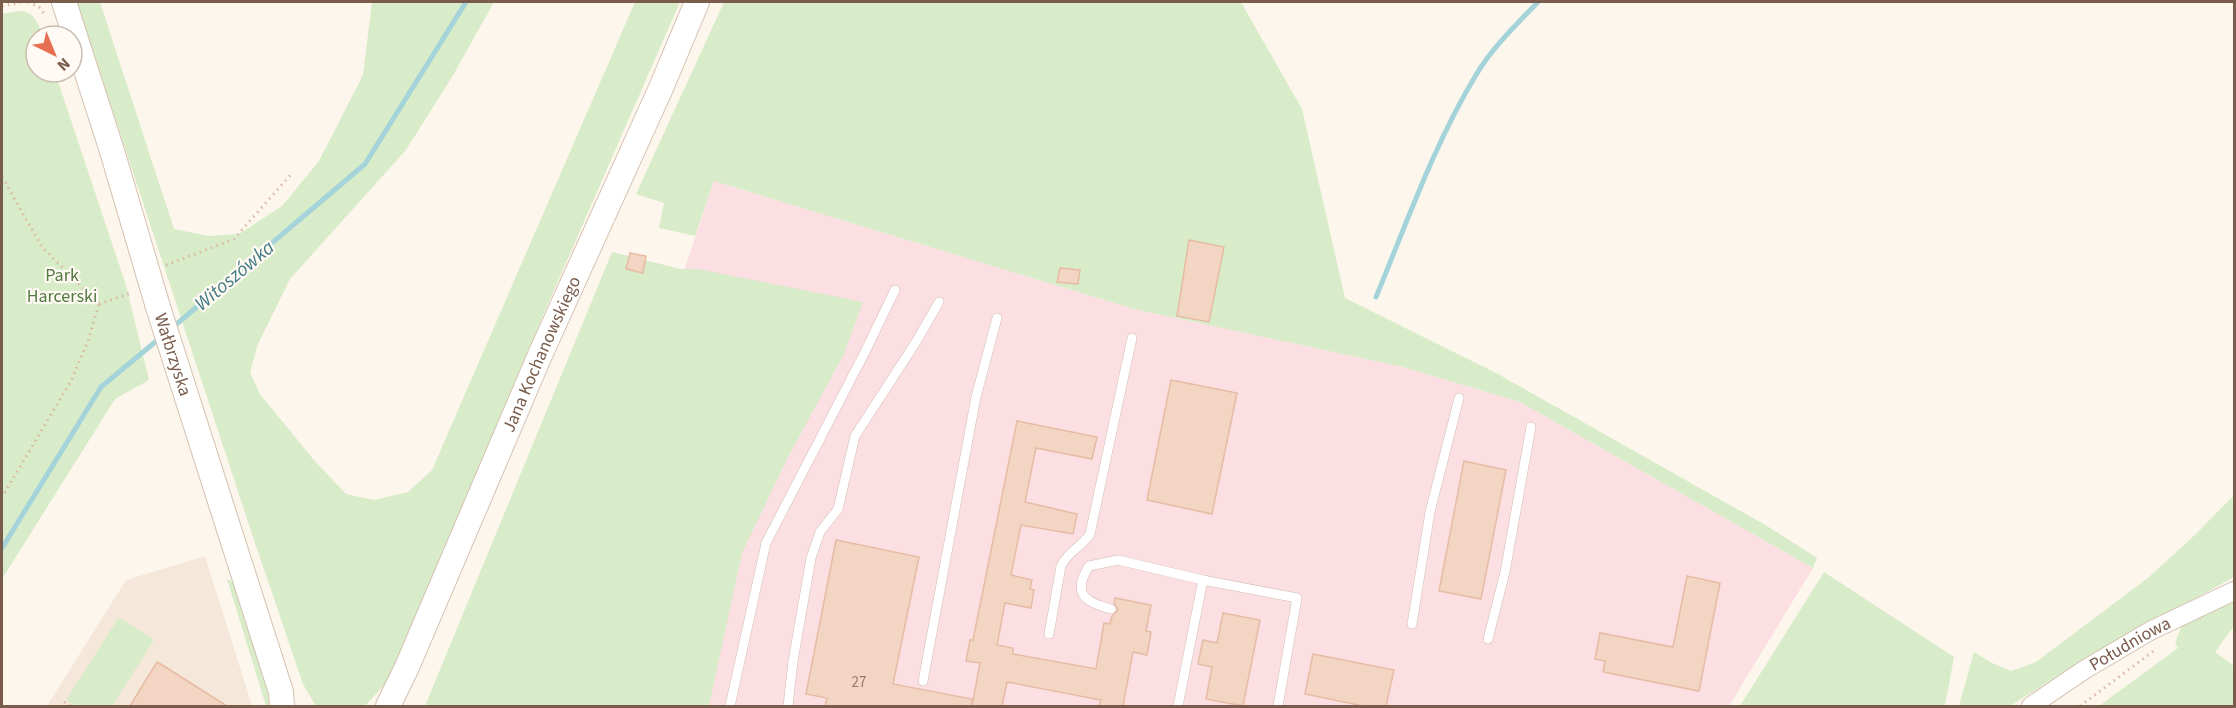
<svg xmlns="http://www.w3.org/2000/svg" width="2236" height="708" font-family="'Source Sans 3',sans-serif">
  <rect width="100%" height="100%" fill="#fdf6ec"/>
  <polygon fill="#f5e8da" points="205,556 252,706 47,706 126,580"/>
  <polygon fill="#fbdfe3" points="714,181 1134,309 1403,367 1520,402 1813,568 1729,706 588,706 640,402"/>
  <g fill="#d8ecc9">
    <polygon points="77,2 100,2 174,229 208,236 239,234 282,206 319,161 363,75 372,2 494,2 452,77 406,150 290,279 258,344 250,372 260,394 313,459 346,494 374,500 408,492 432,470 635,2 680,2 548,304 388,681 365,706 319,706 315,705 303,684 253,537"/>
    <polygon points="724,2 1241,2 1302,109 1345,298 1498,374 1767,526 1817,558 1813,568 1520,402 1403,367 1134,309 714,181 695,236 659,228 664,203 636,194"/>
    <path d="M19,11C34,11 38,23 43,36H36V72H55L126,285L149,380L115,399L2,579V14Z"/>
    <polygon points="612,252 681,269 698,269 863,302 844,354 787,459 742,553 709,706 425,706"/>
    <polygon points="2234,495 2234,577 2067,670 2010,706 1959,706 1974,652 1992,663 2011,671 2036,662 2149,577 2197,533"/>
    <polygon points="1824,572 1954,657 1945,706 1740,706"/>
    <polygon points="227,579 234,582 274,706 266,706"/>
    <polygon points="2234,602 2234,626 2215,652 2234,666 2234,706 2099,706 2178,648 2175,643 2182,625"/>
    <polygon points="119,617 154,640 112,706 76,706 66,700"/>
  </g>
  <g fill="none" stroke-linecap="round" stroke-linejoin="round">
    <g stroke="#a5d3da" stroke-width="5">
      <path d="M1376,297C1406,225 1435,142 1476,75C1492,48 1516,25 1538,2"/>
      <polyline points="172,328 365,164 466,2"/>
      <polyline points="2,548 101,387 160,338"/>
    </g>
  </g>
  <g fill="#f3d5c3" stroke="#e6bba3" stroke-width="1.5">
    <polygon points="1189,240 1224,247 1209,322 1177,316"/>
    <polygon points="630,253 646,256 643,273 626,269"/>
    <polygon points="1060,268 1080,270 1078,284 1057,282"/>
    <polygon points="1171,380 1237,393 1212,514 1147,500"/>
    <polygon points="1017,421 1097,437 1092,459 1036,448 1025,502 1077,514 1073,534 1021,525 1011,575 1032,580 1030,589 1034,590 1031,608 1005,603 997,645 1013,648 1013,654 1096,669 1104,623 1110,624 1112,616 1118,610 1114,603 1115,598 1151,605 1146,631 1151,632 1147,655 1133,652 1123,706 1099,706 1101,700 1007,682 1002,706 972,706 980,663 966,661 970,640 973,640"/>
    <polygon points="1464,461 1506,470 1481,599 1439,591"/>
    <polygon points="836,540 919,557 893,684 972,699 972,706 825,706 827,698 806,694"/>
    <polygon points="1687,576 1720,583 1699,691 1603,672 1605,661 1595,659 1600,633 1673,647"/>
    <polygon points="1223,613 1260,620 1243,706 1206,699 1212,667 1198,664 1203,640 1217,643"/>
    <polygon points="1313,654 1394,670 1386,706 1363,706 1305,694"/>
    <polygon points="157,662 167,668 227,706 130,706"/>
  </g>
  <g fill="none" stroke-linecap="round" stroke-linejoin="round">
    <g stroke="#d1beb0" stroke-width="10">
      <g id="lane">
        <path d="M1111,609C1084,602 1072,593 1089,566L1118,560L1203,580L1297,598L1278,706"/>
        <polyline points="1412,624 1430,512 1459,398"/>
        <path d="M1049,634L1061,566C1069,550 1081,548 1090,534L1132,338"/>
        <polyline points="1488,639 1505,572 1531,427"/>
        <polyline points="923,681 976,397 997,318"/>
        <polyline points="730,706 766,543 865,352 895,290"/>
        <polyline points="788,706 793,661 811,558 820,532 838,509 855,436 916,342 939,302"/>
        <polyline points="1178,706 1203,580"/>
      </g>
    </g>
    <g stroke="#d1beb0" stroke-width="20">
      <g id="street">
        <path id="s1" d="M2031,706L2084,670L2150,631L2234,591"/>
      </g>
    </g>
    <g stroke="#d6c0b0" stroke-width="26">
      <g id="secondary">
        <path id="s2" d="M64,2L112,151L158,307L281,692L282,706"/>
        <path id="s3" d="M388,706L407,667L540,355L661,88L697,2"/>
      </g>
    </g>
    <g stroke="#d9b8a5" stroke-width="3" stroke-dasharray="1.5 4.5" stroke-linecap="butt">
      <polyline points="28,2 39,7 45,15"/>
      <polyline points="2,6 21,2"/>
      <polyline points="2,177 42,247 99,304 88,341 71,381 2,497"/>
      <polyline points="166,265 234,239 293,172"/>
      <polyline points="99,304 131,293"/>
      <polyline points="64,702 71,706"/>
      <polyline points="2080,706 2155,650"/>
    </g>
    <use href="#lane" stroke="#fff" stroke-width="9"/>
    <use href="#street" stroke="#fff" stroke-width="18"/>
    <use href="#secondary" stroke="#fff" stroke-width="24"/>
  </g>
  <g text-anchor="middle" stroke-width="4.5" stroke-linejoin="round" paint-order="stroke">
    <g font-size="15" fill="#987a6a">
      <text x="859" y="687">27</text>
    </g>
    <g font-size="18" fill="#537a41" stroke="#fffaf3">
      <text x="62" y="281">Park<tspan x="62" dy="21">Harcerski</tspan></text>
    </g>
    <g font-size="18" fill="#7a5c4d" stroke="#fffaf3">
      <text dy="6" stroke="none"><textPath href="#s3" startOffset="384">Jana Kochanowskiego</textPath></text>
      <text dy="6" stroke="none"><textPath href="#s2" startOffset="369">Wałbrzyska</textPath></text>
      <text dy="6" stroke="none"><textPath href="#s1" startOffset="117">Południowa</textPath></text>
    </g>
    <g font-size="20" font-style="italic" fill="#437c86" stroke="#fffaf3">
      <text transform="translate(234 275) rotate(-40)" y="7">Witoszówka</text>
    </g>
  </g>
  <rect width="2236" height="708" fill="none" stroke="#7a5c4d" stroke-width="6"/>
  <g transform="translate(54 54) rotate(137)"><circle r="28" fill="#fffaf3" stroke="#cabbb1" stroke-width="1.5"/>
  <path d="M0-4.5L10 22L0 15L-10 22Z" fill="#e76f51"/>
  <text y="-9" font-size="16" font-weight="bold" text-anchor="middle" fill="#7a5c4d">N</text>
  </g>
</svg>
